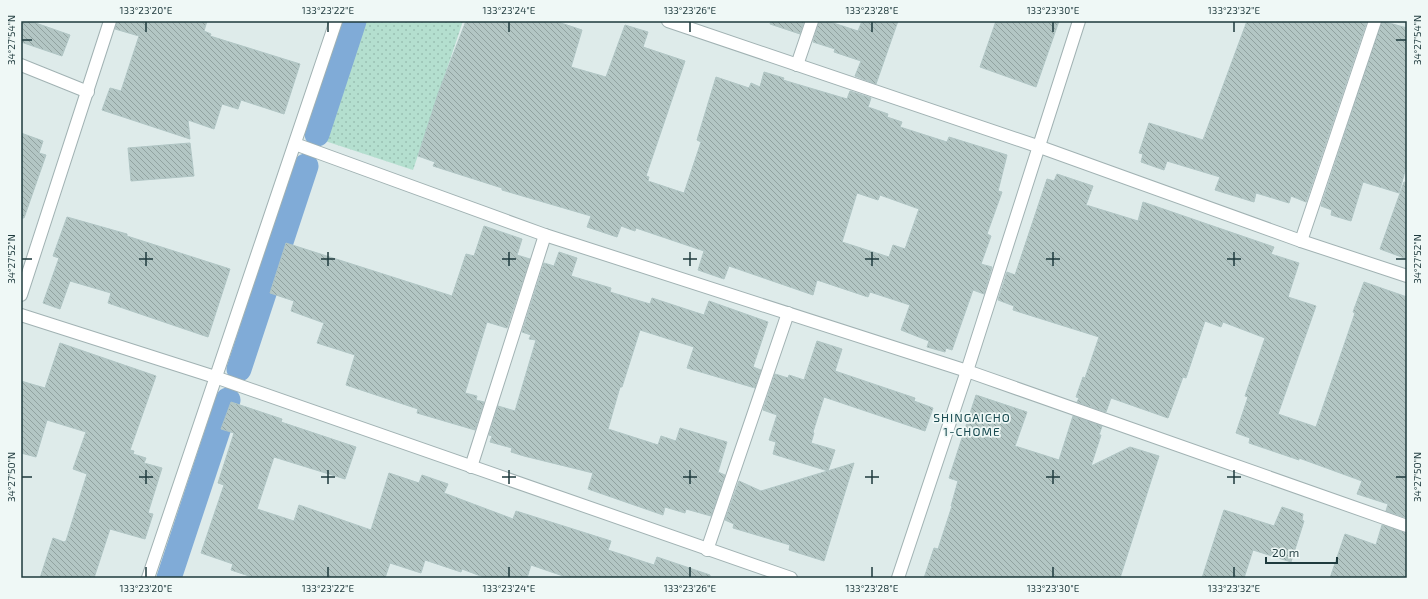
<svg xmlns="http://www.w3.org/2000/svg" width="1428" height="599" font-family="'Exo 2',sans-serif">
  <defs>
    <pattern id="park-dots" width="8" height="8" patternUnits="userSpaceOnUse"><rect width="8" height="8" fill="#b4dfcf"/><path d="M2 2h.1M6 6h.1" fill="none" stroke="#9ac0b3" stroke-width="1.8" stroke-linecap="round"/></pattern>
    <pattern id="building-back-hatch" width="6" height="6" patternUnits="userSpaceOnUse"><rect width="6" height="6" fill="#b3c6c4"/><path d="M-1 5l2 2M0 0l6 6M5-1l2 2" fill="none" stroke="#91a2a0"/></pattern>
  </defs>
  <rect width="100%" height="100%" fill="#deebea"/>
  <polygon fill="url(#park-dots)" points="360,21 463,21 413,170 319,139"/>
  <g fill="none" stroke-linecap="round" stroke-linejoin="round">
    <g stroke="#80abd7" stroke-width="25">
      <polyline points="317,134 354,21"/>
      <polyline points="239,369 306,166"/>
      <polyline points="169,578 228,400"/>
    </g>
  </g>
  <g fill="url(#building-back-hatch)" stroke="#b0c5c4" fill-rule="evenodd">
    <polygon points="21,21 30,21 70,35 62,56 21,42"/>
    <polygon points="117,21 207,21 204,31 211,34 210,36 300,64 284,114 241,100 238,109 222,104 214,129 188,120 190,139 102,110 110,88 121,91 139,36 115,29"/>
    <path d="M466,21H555L582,30L571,67L606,77L625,25L648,32L643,47L685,61L646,176L649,177L648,181L684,193L701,142L697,140L716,77L749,88L751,83L760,87L764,72L784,78L783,80L847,99L850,91L871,98L868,107L888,114L887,117L902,122L900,127L947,142L949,137L1007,155L998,191L1002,192L987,234L991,236L981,264L992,267L984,294L973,290L952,350L946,348L945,352L927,347L929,341L901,330L910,305L870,292L868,297L817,280L813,295L729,266L724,279L698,270L704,251L636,228L635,231L621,226L617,237L587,227L591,216L502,190V188L433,166L435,162L418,156L439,91ZM857,193L878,200L880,195L919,209L905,249L893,245L889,257L842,242Z"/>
    <polygon points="771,21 804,21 800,34 770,24"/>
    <polygon points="819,21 827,21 858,31 862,21 898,21 876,84 855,76 861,61 834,52 835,49 813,42"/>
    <polygon points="996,21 1059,21 1036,87 980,67"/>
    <polygon points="1247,21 1367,21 1306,202 1291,196 1289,203 1256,193 1254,202 1215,190 1220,177 1167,161 1164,170 1141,162 1143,154 1139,153 1149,123 1203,140"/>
    <polygon points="1382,21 1407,28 1407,164 1399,193 1363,182 1351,221 1331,215 1332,210 1321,206"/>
    <polygon points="21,133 43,141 39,153 46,155 24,218 21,218"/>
    <polygon points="190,143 194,176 131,181 128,148"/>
    <polygon points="1057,174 1093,186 1086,205 1138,221 1143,202 1274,247 1271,254 1299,263 1288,297 1316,306 1278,414 1316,427 1355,313 1353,312 1364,282 1407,297 1407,518 1386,511 1388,504 1357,494 1362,481 1299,458 1299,460 1249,443 1250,438 1236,433 1248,397 1245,396 1265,338 1223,322 1221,327 1205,321 1186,378 1183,377 1168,418 1111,398 1106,412 1077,402 1079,398 1076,397 1083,377 1085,378 1099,337 1013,310 1014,306 998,300 1007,272 1015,275 1047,179 1054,181"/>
    <polygon points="1404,182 1407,183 1407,259 1380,249"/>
    <polygon points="67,217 127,234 127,236 230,269 208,337 108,303 111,293 70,281 60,309 43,303 59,258 53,256"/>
    <polygon points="484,226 522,239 517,255 530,259 507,328 487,322 465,393 477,396 476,400 484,402 475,430 417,413 418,409 346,385 355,355 317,343 324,323 291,311 294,301 270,293 286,243 452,296 466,254 474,256"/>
    <polygon points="559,252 577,258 571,276 611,288 610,292 650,304 652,298 704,315 709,301 768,322 753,367 761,370 755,388 687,368 694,347 640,330 622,387 620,387 608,429 658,445 661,436 676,441 680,428 727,442 718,472 725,475 711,516 686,509 685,513 665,507 663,515 588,489 593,473 524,456 511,452 512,448 490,442 492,436 489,435 498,406 515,411 536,340 529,339 531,335 522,332 544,263 554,266"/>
    <polygon points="817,341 842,349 835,371 915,398 914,401 933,408 925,431 824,397 813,432 814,433 811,443 835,450 828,471 773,454 776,442 769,440 777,415 763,410 775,374 788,378 789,375 804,380"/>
    <polygon points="60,343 156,376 130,450 134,451 133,454 146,458 144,463 162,468 148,513 153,514 145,539 110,529 94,578 40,578 53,538 64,542 66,541 87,474 73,469 86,432 47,420 36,457 21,453 21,381 45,388"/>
    <polygon points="976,395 1027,412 1015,446 1059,460 1073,416 1102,426 1099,435 1101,435 1091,466 1130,447 1159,456 1120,578 924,578 934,548 938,549 952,506 951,506 958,481 949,478"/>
    <polygon points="231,402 282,419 281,422 356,447 345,479 274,457 257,509 294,521 299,505 371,530 389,473 419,483 422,475 448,484 444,493 513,519 516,511 611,541 608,550 654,565 657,557 710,575 710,578 569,578 531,565 527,578 486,578 462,569 461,572 425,560 421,573 390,563 385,578 255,578 231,570 233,564 201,553 224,485 218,483 234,433 221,429"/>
    <polygon points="854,463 824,561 789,550 790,545 733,528 734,524 725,520 739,481 761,491"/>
    <polygon points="1282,507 1303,514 1302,520 1304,521 1291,562 1253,550 1244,578 1202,578 1224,510 1274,526"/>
    <polygon points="1382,525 1407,533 1407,578 1330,578 1345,534 1376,545"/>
  </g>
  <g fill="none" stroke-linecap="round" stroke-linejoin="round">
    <g stroke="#a1b2b3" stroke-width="14">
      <g id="minor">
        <polyline points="668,21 1040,147 1301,241 1407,276"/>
        <polyline points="21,65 88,92"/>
        <polyline points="797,65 812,21"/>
        <polyline points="295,144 545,235 967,371 1407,526"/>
        <polyline points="1301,241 1375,21"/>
        <polyline points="21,295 110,21"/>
        <polyline points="21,315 215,377 791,578"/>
        <polyline points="471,467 545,235"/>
        <polyline points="707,550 788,313"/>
        <polyline points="148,578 336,21"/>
        <polyline points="898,578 967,371 1079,21"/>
      </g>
    </g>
    <use href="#minor" stroke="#fff" stroke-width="12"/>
  </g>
  <path fill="none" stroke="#1e3a3d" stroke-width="1.5" d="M146,22V32M328,22V32M509,22V32M690,22V32M872,22V32M1053,22V32M1234,22V32M22,40H32M1396,40H1406M146,252V266M328,252V266M509,252V266M690,252V266M872,252V266M1053,252V266M1234,252V266M22,259H32M139,259H153M321,259H335M502,259H516M683,259H697M865,259H879M1046,259H1060M1227,259H1241M1396,259H1406M146,470V484M328,470V484M509,470V484M690,470V484M872,470V484M1053,470V484M1234,470V484M22,477H32M139,477H153M321,477H335M502,477H516M683,477H697M865,477H879M1046,477H1060M1227,477H1241M1396,477H1406M146,567V577M328,567V577M509,567V577M690,567V577M872,567V577M1053,567V577M1234,567V577"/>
  <g text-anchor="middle" stroke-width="3.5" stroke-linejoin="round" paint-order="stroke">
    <g font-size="12" letter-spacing="1" fill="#184a50" stroke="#eff8f6">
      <text x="972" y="422">SHINGAICHO<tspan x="972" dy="14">1-CHOME</tspan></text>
    </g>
  </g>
  <rect width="1428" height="599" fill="none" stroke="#eff8f6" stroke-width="44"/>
  <path d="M1266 557v6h71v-6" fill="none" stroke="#1e3a3d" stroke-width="2"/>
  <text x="1272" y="557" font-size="12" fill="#1e3a3d" stroke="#eff8f6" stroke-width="3" paint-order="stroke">20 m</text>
  <rect x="22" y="22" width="1384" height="555" fill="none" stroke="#1e3a3d" stroke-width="1.5"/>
  <g font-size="10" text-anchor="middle" fill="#1e3a3d">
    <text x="146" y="14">133°23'20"E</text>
    <text x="328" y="14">133°23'22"E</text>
    <text x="509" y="14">133°23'24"E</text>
    <text x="690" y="14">133°23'26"E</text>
    <text x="872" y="14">133°23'28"E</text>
    <text x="1053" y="14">133°23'30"E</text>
    <text x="1234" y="14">133°23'32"E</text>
    <text transform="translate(11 40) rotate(-90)" y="4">34°27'54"N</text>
    <text transform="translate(1417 40) rotate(-90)" y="4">34°27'54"N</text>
    <text transform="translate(11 259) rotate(-90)" y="4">34°27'52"N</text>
    <text transform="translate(1417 259) rotate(-90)" y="4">34°27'52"N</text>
    <text transform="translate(11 477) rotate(-90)" y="4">34°27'50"N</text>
    <text transform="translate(1417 477) rotate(-90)" y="4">34°27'50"N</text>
    <text x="146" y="592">133°23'20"E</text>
    <text x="328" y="592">133°23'22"E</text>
    <text x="509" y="592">133°23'24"E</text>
    <text x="690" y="592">133°23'26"E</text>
    <text x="872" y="592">133°23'28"E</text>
    <text x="1053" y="592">133°23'30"E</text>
    <text x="1234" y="592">133°23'32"E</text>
  </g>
</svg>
